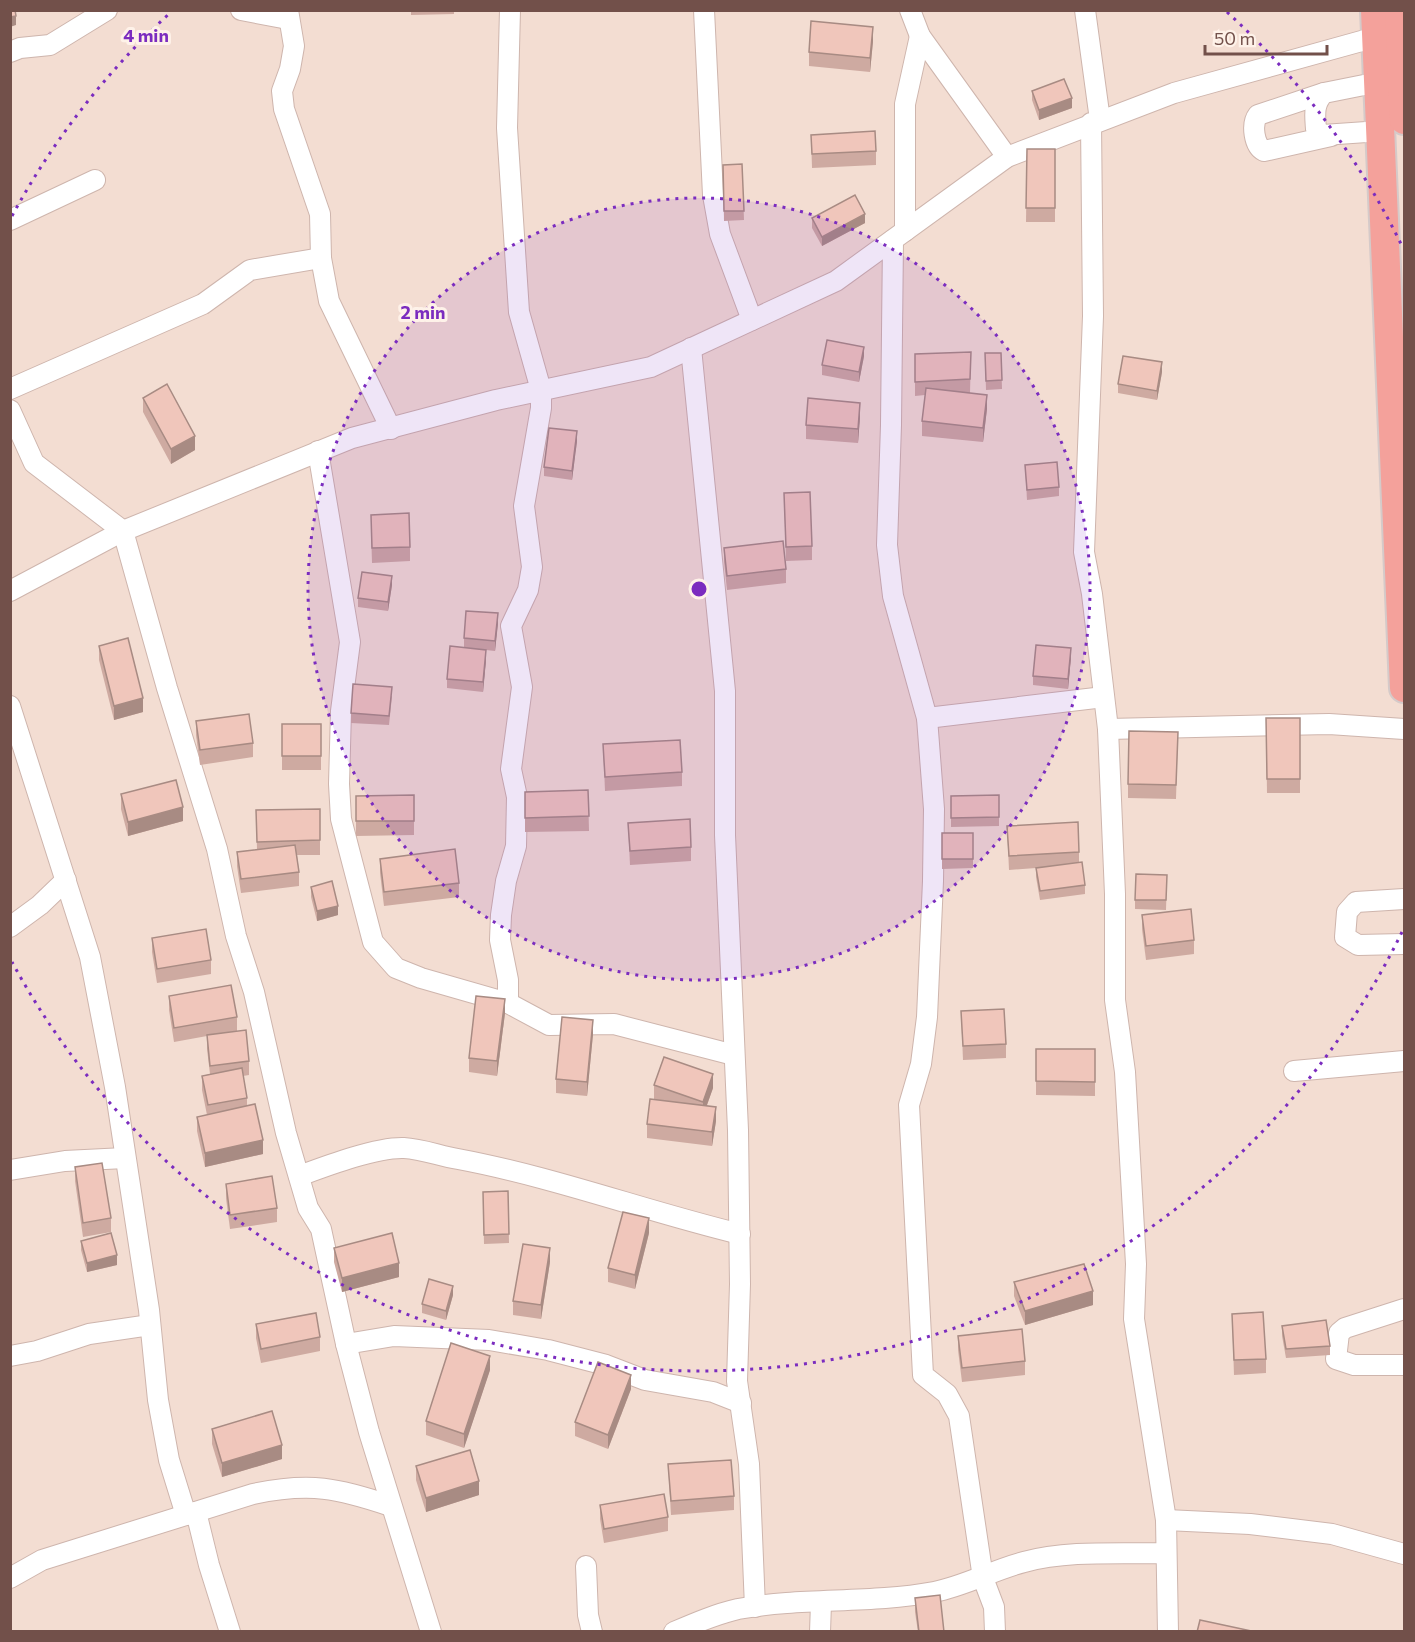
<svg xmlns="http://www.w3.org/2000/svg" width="1415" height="1642" font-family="Commissioner,sans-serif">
  <rect width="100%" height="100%" fill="#fbede3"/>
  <rect fill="#f3ddd2" x="11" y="11" width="1393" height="1620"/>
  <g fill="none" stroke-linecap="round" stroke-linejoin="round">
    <g stroke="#ceb5ad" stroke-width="22">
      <g id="minor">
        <polyline points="241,10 288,19"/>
        <polyline points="288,10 294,46 290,69 282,91 284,109 320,214 321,258 329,301 391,429"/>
        <polyline points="704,10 713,195 720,234 752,320"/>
        <polyline points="910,10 920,36 1007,157"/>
        <polyline points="1085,10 1100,120"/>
        <polyline points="10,52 20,48 50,45 107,10"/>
        <path d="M1379,82L1324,93C1313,104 1315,115 1316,129L1323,135L1381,131"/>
        <path d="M1324,93L1258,115C1251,124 1254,146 1264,151L1331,136"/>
        <polyline points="1091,123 1093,316 1084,552 1092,594 1108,729 1115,894 1115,1000 1125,1072 1136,1264 1134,1319 1166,1520 1168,1632"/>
        <polyline points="10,220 95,180"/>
        <polyline points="905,231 905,104 920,36"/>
        <polyline points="893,240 891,425 887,545 893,596 927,718 934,809 933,881 927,1017 921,1064 909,1105 923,1375 947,1394 959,1416 983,1578 994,1607 995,1632"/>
        <polyline points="691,348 725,691 725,835 738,1130 740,1284 737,1381 749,1464 755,1607"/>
        <polyline points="10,389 203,304 250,270 321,258"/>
        <polyline points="10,410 34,463 123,531 167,688 217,849 236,936 254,992 286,1133 308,1208 321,1229 346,1344 369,1432 431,1632"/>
        <polyline points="318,451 350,642 341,711 339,784 341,819 373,942 396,968 421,978 508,1003 549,1025 614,1024 734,1055"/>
        <polyline points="10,591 123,531 352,438 496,400 651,367 836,281 1007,157 1174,93 1376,37"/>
        <polyline points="10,706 90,957 115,1087 149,1310 158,1400 169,1460 186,1515"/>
        <polyline points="927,718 1104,697"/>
        <polyline points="1108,729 1329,724 1404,729"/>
        <polyline points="1404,899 1356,902 1347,912 1345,937 1358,945 1404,944"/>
        <polyline points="10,927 40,905 66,880"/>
        <polyline points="508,1003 508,980 500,940 501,915 506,881 516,846 517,797 511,769 522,687 511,626 528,590 532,567 524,506 541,408 541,390 519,312 507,128 510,10"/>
        <polyline points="1294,1071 1404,1061"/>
        <polyline points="10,1170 65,1161 125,1158"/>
        <path d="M299,1176C326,1166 376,1147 404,1148C422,1149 440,1156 458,1159C554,1177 645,1211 740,1234"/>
        <polyline points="1404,1309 1345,1328 1339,1333 1336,1359 1354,1365 1404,1365"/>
        <polyline points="346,1344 394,1336 489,1340 548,1350 606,1365 645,1380 713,1392 741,1403"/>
        <polyline points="10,1356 37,1351 89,1334 150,1325"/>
        <polyline points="196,1512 209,1565 230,1632"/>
        <polyline points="1166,1520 1250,1524 1332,1534 1404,1554"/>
        <polyline points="586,1566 588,1615 592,1632"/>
        <path d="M10,1578L42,1560L253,1494C310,1482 338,1488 391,1506"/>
        <path d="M674,1632C695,1623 716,1614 738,1609C802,1597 869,1604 934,1592C965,1586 993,1570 1024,1562C1068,1550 1120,1554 1165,1553"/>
        <polyline points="820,1632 821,1603"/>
      </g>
    </g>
    <g stroke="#d5cac9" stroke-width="32">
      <g id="highway">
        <polyline points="1375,10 1404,688"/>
        <polyline points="1399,10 1404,120"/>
      </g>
    </g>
    <use href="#minor" stroke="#fff" stroke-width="20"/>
    <use href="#highway" stroke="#f4a19b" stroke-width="28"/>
  </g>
  <g fill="#ceaaa1">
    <polygon points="411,10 454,10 454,14 411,15"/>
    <polygon points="873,41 870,72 809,66 809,52"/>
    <polygon points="1032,91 1072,108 1039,120 1032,100"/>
    <polygon points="811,135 876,151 876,165 812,168"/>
    <polygon points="1027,149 1055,149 1055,222 1026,222"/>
    <polygon points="742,164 744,220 724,221 723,165"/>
    <polygon points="812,218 865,223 822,246 812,228"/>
    <polygon points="971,352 970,393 987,409 983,442 922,436 922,421 925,395 915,396 915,354"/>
    <polygon points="985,353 1001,353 1002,389 986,390"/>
    <polygon points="864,356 859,382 822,375 822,365"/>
    <polygon points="1162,372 1157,400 1118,393 1118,384"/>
    <polygon points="143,398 195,450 171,464 143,412"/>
    <polygon points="860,417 858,443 806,439 806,425"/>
    <polygon points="577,441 572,480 544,476 544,467"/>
    <polygon points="1025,465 1059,487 1059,496 1027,500"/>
    <polygon points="784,493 812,546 812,560 786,561"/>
    <polygon points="371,529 410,547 410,561 372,563"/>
    <polygon points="724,548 786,569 786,583 727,590 724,562"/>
    <polygon points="392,585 388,611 358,607 358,598"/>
    <polygon points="498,623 495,651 468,648 486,660 483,692 447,688 447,679 464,648 464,638"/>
    <polygon points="99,646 143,712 114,720 99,660"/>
    <polygon points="1071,657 1068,689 1033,685 1033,676"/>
    <polygon points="392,696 389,725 351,723 351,713"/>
    <polygon points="1266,718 1300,718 1300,793 1267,793"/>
    <polygon points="196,721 253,743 253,757 200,765 196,735"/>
    <rect x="282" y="724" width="39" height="46"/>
    <polygon points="1178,732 1176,799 1128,798 1128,784"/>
    <polygon points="603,744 682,772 682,786 605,791"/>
    <polygon points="588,790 589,831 525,832 525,792"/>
    <polygon points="121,794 183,821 128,836 121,809"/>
    <polygon points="414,795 414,835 356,836 356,796"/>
    <polygon points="999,795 999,826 951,827 951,796"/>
    <polygon points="320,809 320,855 297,855 299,872 299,886 241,893 237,866 237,852 257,850 256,810"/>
    <polygon points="628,823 691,847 691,861 630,865"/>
    <polygon points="1007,826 1079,852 1079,862 1085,885 1085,894 1040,900 1036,877 1036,868 1009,870"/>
    <polygon points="942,833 973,833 973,868 942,869"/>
    <polygon points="380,859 459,883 459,897 384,906 380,873"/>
    <polygon points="1167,875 1166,910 1135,909 1135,900"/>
    <polygon points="311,887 338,915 317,921 311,897"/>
    <polygon points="1142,915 1194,940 1194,954 1146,960 1142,929"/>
    <polygon points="152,938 211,960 211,974 157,983 152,952"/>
    <polygon points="169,996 237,1017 237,1031 249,1061 249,1075 243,1076 247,1098 247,1106 263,1154 205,1167 197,1131 197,1117 207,1115 202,1090 202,1076 210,1074 207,1049 207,1036 174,1042 169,1010"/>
    <polygon points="961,1011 1006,1044 1006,1058 963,1060"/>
    <polygon points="505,1013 497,1076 469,1072 469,1058"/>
    <polygon points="593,1034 587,1096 556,1093 556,1079"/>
    <polygon points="1036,1049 1095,1049 1095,1096 1036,1095"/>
    <polygon points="654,1085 713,1088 707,1105 716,1121 712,1146 647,1138 647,1124 654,1099"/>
    <polygon points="75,1167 111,1218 111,1232 83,1237 75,1181"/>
    <polygon points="226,1184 277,1208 277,1222 230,1229 226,1198"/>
    <polygon points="508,1191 509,1243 484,1244 483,1192"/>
    <polygon points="649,1233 635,1289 608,1282 608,1268"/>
    <polygon points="81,1241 117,1265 87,1272 81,1250"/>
    <polygon points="334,1248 399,1277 342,1292 334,1262"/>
    <polygon points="550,1262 541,1319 513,1315 513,1301"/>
    <polygon points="1014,1282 1093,1305 1025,1325 1014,1296"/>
    <polygon points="453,1295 446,1320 422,1313 422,1304"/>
    <polygon points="1232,1314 1266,1359 1266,1373 1234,1375"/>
    <polygon points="256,1324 320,1337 320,1351 261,1363 256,1338"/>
    <polygon points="1282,1326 1330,1346 1330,1355 1286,1358 1282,1336"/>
    <polygon points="958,1336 1025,1361 1025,1375 962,1382 958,1350"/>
    <polygon points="490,1370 464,1448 426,1435 426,1421"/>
    <polygon points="631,1389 608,1449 575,1436 575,1422"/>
    <polygon points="212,1429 282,1459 222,1477 212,1444"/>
    <polygon points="668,1464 734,1496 734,1510 671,1515"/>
    <polygon points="416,1466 479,1495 426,1512 416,1480"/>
    <polygon points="600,1505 668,1517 668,1531 604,1543 600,1519"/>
    <polygon points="915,1598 944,1632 918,1632 915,1612"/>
  </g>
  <g fill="#a88b83">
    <polygon points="16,16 16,25 10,27 10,17"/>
    <polygon points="873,27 873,41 870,72 870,58"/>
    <polygon points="1072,98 1072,108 1039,120 1039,110"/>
    <polygon points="865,214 865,223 822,246 822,237"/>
    <polygon points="864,347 864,356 859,382 859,372"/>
    <polygon points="1162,362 1162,372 1157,400 1157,391"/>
    <polygon points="987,395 987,409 983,442 983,428"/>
    <polygon points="860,403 860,417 858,443 858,429"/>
    <polygon points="577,431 577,441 572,480 572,471"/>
    <polygon points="195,436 195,450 171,464 171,449"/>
    <polygon points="392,576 392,585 388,611 388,602"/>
    <polygon points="498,613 498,623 495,651 495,641"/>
    <polygon points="1071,648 1071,657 1068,689 1068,679"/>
    <polygon points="486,650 486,660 483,692 483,682"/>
    <polygon points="143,698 143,712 114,720 114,706"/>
    <polygon points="183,807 183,821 128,836 128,822"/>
    <polygon points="338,906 338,915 317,921 317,911"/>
    <polygon points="505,999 505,1013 497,1076 497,1061"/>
    <polygon points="593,1020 593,1034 587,1096 587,1082"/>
    <polygon points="713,1074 713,1088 703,1116 703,1102"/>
    <polygon points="716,1107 716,1121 712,1146 712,1132"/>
    <polygon points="263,1140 263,1154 205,1167 205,1153"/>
    <polygon points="649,1218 649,1233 635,1289 635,1275"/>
    <polygon points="550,1248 550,1262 541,1319 541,1305"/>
    <polygon points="117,1255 117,1265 87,1272 87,1263"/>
    <polygon points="399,1263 399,1277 342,1292 342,1278"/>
    <polygon points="453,1286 453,1295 446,1320 446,1311"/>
    <polygon points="1093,1291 1093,1305 1025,1325 1025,1311"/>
    <polygon points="12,1306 12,1316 10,1316 10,1307"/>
    <polygon points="490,1356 490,1370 464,1448 464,1434"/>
    <polygon points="631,1375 631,1389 608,1449 608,1435"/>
    <polygon points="282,1445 282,1459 222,1477 222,1463"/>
    <polygon points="479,1481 479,1495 426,1512 426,1498"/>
  </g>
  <g fill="#f0c6bb" stroke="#a88b83" stroke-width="1.5">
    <polygon points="10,10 15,10 16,16 10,17"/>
    <polygon points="811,21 873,27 870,58 809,52"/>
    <polygon points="1064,79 1072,98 1039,110 1032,91"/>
    <polygon points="875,131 876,151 812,154 811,135"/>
    <polygon points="1027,149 1055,149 1055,208 1026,208"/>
    <polygon points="742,164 744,211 724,211 723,165"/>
    <polygon points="855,195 865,214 822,237 812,218"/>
    <polygon points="827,340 864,347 859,372 822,365"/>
    <polygon points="971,352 970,379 915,382 915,354"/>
    <polygon points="985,353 1001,353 1002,380 986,381"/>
    <polygon points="1123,356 1162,362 1157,391 1118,384"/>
    <polygon points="167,384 195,436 171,449 143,398"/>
    <polygon points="926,388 987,395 983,428 922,421"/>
    <polygon points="808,398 860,403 858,429 806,425"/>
    <polygon points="549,428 577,431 572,471 544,467"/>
    <polygon points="1057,462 1059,487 1027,490 1025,465"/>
    <polygon points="810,492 812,546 786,547 784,493"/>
    <polygon points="409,513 410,547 372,548 371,515"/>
    <polygon points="783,541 786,569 727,576 724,548"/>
    <polygon points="362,572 392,576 388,602 358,598"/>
    <polygon points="466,611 498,613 495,641 464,638"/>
    <polygon points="128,638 143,698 114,706 99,646"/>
    <polygon points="1036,645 1071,648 1068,679 1033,676"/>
    <polygon points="450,646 486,650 483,682 447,679"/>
    <polygon points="353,684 392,687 389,716 351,713"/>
    <polygon points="249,714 253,743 200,750 196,721"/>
    <polygon points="1266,718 1300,718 1300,779 1267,779"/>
    <rect x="282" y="724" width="39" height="32"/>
    <polygon points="1129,731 1178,732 1176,785 1128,784"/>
    <polygon points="680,740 682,772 605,777 603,744"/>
    <polygon points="176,780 183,807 128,822 121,794"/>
    <polygon points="588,790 589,816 525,818 525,792"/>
    <polygon points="414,795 414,821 356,821 356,796"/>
    <polygon points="999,795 999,817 951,818 951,796"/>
    <polygon points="320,809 320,840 257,842 256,810"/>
    <polygon points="690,819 691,847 630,851 628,823"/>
    <polygon points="1078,822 1079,852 1009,856 1007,826"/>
    <rect x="942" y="833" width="31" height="26"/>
    <polygon points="295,845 299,872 241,879 237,852"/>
    <polygon points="455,849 459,883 384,892 380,859"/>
    <polygon points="1082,862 1085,885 1040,891 1036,868"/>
    <polygon points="1136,874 1167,875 1166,900 1135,900"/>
    <polygon points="332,881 338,906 317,911 311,887"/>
    <polygon points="1191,909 1194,940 1146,946 1142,915"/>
    <polygon points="206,929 211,960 157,969 152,938"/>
    <polygon points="231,985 237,1017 174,1028 169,996"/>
    <polygon points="476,996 505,999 497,1061 469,1058"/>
    <polygon points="1004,1009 1006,1044 963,1046 961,1011"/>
    <polygon points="562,1017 593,1020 587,1082 556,1079"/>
    <polygon points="246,1030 249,1061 210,1066 207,1035"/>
    <polygon points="1036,1049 1095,1049 1095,1082 1036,1081"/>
    <polygon points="664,1057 713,1074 703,1102 654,1085"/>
    <polygon points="242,1068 247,1098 208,1105 202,1076"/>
    <polygon points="650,1099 716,1107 712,1132 647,1124"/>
    <polygon points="255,1104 263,1140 205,1153 197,1117"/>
    <polygon points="102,1163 111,1218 83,1223 75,1167"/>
    <polygon points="272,1176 277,1208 230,1215 226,1184"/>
    <polygon points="508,1191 509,1234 484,1235 483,1192"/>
    <polygon points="623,1212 649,1218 635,1275 608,1268"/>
    <polygon points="111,1233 117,1255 87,1263 81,1241"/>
    <polygon points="392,1233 399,1263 342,1278 334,1248"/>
    <polygon points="523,1244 550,1248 541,1305 513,1301"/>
    <polygon points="1084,1264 1093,1291 1025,1311 1014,1282"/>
    <polygon points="429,1279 453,1286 446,1311 422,1304"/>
    <polygon points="1263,1312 1266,1359 1234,1360 1232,1314"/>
    <polygon points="316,1313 320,1337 261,1349 256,1324"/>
    <polygon points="1326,1320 1330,1346 1286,1349 1282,1326"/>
    <polygon points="1022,1329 1025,1361 962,1368 958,1336"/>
    <polygon points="451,1343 490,1356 464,1434 426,1421"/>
    <polygon points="598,1362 631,1375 608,1435 575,1422"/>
    <polygon points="272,1411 282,1445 222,1463 212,1429"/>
    <polygon points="470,1450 479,1481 426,1498 416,1466"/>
    <polygon points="731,1460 734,1496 671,1501 668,1464"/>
    <polygon points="664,1494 668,1517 604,1529 600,1505"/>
    <polygon points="940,1595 944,1632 919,1632 915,1598"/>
    <polygon points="1200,1620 1256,1632 1197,1632"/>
  </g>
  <circle cx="699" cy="589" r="391" fill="#7b2cbf" fill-opacity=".12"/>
  <g fill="none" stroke="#7b2cbf" stroke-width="3" stroke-dasharray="3 6">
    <circle cx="699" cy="589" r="391"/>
    <path d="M1402 932A782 782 0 0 1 12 962M12 216A782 782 0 0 1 171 12M1227 12A782 782 0 0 1 1402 246"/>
  </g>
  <circle cx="699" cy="589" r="9" fill="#7b2cbf" stroke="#fef2e9" stroke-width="3"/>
  <g font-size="18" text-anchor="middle" font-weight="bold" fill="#7b2cbf" stroke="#fef2e9" stroke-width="6" stroke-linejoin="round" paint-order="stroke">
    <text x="146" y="42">4 min</text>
    <text x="423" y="319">2 min</text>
  </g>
  <rect width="1415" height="1642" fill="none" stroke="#72504a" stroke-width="24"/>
  <path d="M1205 45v9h122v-9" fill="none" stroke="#72504a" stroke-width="3"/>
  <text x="1214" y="45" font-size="18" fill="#72504a" stroke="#fef2e9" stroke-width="4.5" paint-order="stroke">50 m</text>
</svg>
